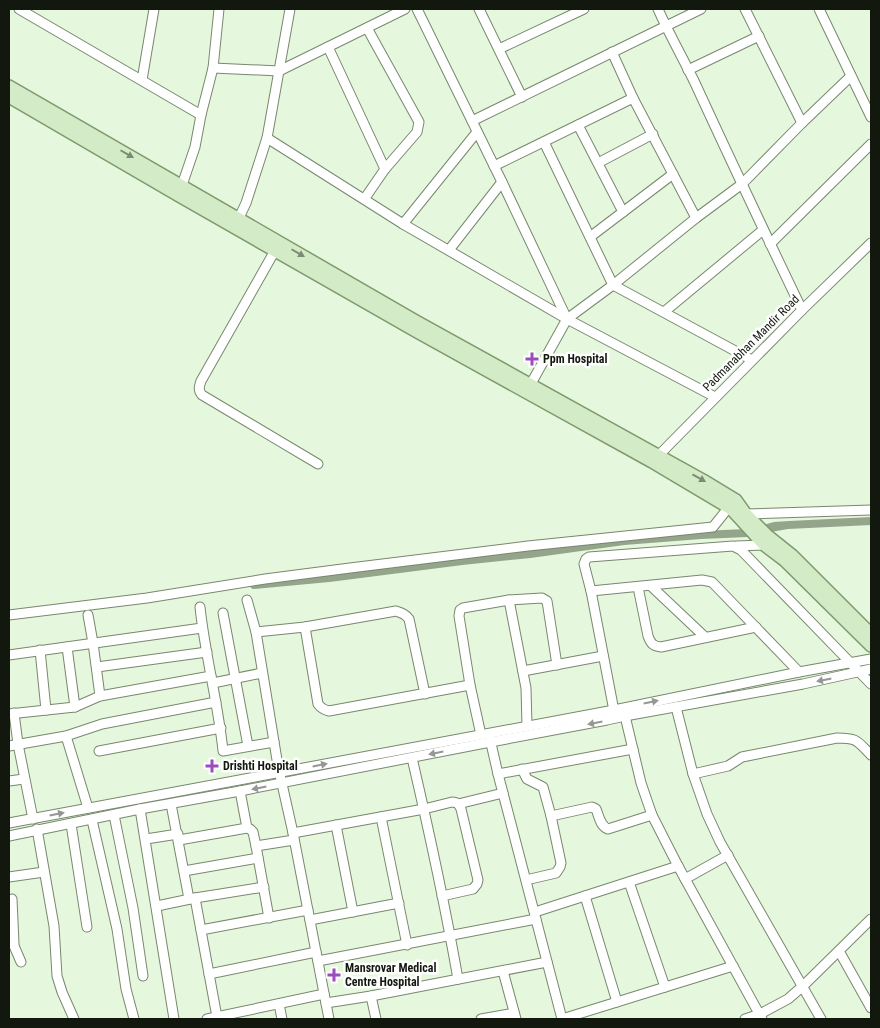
<svg xmlns="http://www.w3.org/2000/svg" width="880" height="1028" font-family="'Roboto Condensed',sans-serif">
  <rect width="100%" height="100%" fill="#e5f7dc"/>
  <polygon fill="#94a58b" points="871,517 871,525 788,529 771,532 763,525 774,522 789,521"/>
  <g fill="none" stroke-linecap="round" stroke-linejoin="round">
    <polyline stroke="#94a58b" stroke-width="8" points="254,585 329,578 462,561 530,554 624,541 701,535 747,533 755,531"/>
    <g stroke="#78886f" stroke-width="11">
      <g id="minor">
        <polyline points="19,9 201,115"/>
        <polyline points="417,9 502,182 567,319"/>
        <polyline points="479,9 522,97"/>
        <path d="M658,9C669,34 683,58 695,83C730,159 766,235 802,310"/>
        <polyline points="745,9 802,123"/>
        <polyline points="819,9 871,117"/>
        <polyline points="328,47 385,169"/>
        <polyline points="499,49 584,9"/>
        <polyline points="612,52 633,98 696,218"/>
        <polyline points="213,68 279,71 405,9"/>
        <polyline points="688,70 759,36"/>
        <polyline points="142,80 154,9"/>
        <polyline points="472,121 701,9"/>
        <polyline points="578,125 623,212"/>
        <polyline points="267,138 403,224 567,319 715,397"/>
        <polyline points="544,142 613,285 752,360"/>
        <polyline points="598,163 653,134"/>
        <polyline points="494,166 633,98"/>
        <polyline points="180,191 195,147 201,115 213,68 219,9"/>
        <polyline points="365,198 385,169 417,132 419,122 367,28"/>
        <polyline points="237,222 246,203 267,138 290,9"/>
        <polyline points="403,224 477,132"/>
        <polyline points="590,237 673,174"/>
        <polyline points="770,244 871,144"/>
        <path d="M277,247L201,381C199,387 198,390 202,395L318,464"/>
        <polyline points="449,250 502,182"/>
        <polyline points="664,312 763,230"/>
        <polyline points="528,389 567,319 613,285 696,218 742,184 802,123 851,76"/>
        <polyline points="655,459 802,310 871,243"/>
        <polyline points="742,515 746,514 871,510"/>
        <polyline points="736,546 764,545 768,542"/>
        <polyline points="651,586 705,637"/>
        <path d="M638,587L648,636C651,644 653,646 661,647L756,627"/>
        <polyline points="591,591 702,580 712,582 799,672"/>
        <polyline points="247,600 256,632 278,766 293,833 329,1019"/>
        <polyline points="509,600 526,688 527,726"/>
        <path d="M200,607C205,655 218,702 223,751L274,742"/>
        <polyline points="223,613 248,746"/>
        <polyline points="9,615 147,598 265,579 350,568 528,546 713,527 729,507"/>
        <polyline points="88,615 93,643 100,696"/>
        <path d="M305,627L318,704C321,708 324,710 329,711L470,685"/>
        <path d="M256,632L305,627L396,611C402,613 405,614 409,619L425,694"/>
        <polyline points="67,647 75,707"/>
        <polyline points="40,650 46,710"/>
        <polyline points="9,655 202,628"/>
        <polyline points="97,667 207,652"/>
        <polyline points="523,671 603,656"/>
        <polyline points="213,683 262,673"/>
        <polyline points="676,707 693,774 707,814 720,842 821,1019"/>
        <polyline points="14,713 18,744 33,819"/>
        <polyline points="9,714 75,707 100,696 211,676"/>
        <polyline points="615,716 591,591 584,564 586,559 589,557 733,546 741,550 871,684"/>
        <polyline points="625,716 641,783 652,815 678,866 762,1019"/>
        <polyline points="481,735 470,685 459,616 460,610 463,608 509,600 542,598 547,601 557,665"/>
        <polyline points="66,736 88,808"/>
        <polyline points="490,739 498,774 562,1019"/>
        <polyline points="9,746 66,736 102,724 216,702"/>
        <polyline points="99,751 221,728"/>
        <path d="M412,758C429,831 445,905 458,979"/>
        <path d="M522,769L527,779L543,787L551,816L592,807L596,809C599,816 600,826 608,829L652,815"/>
        <polyline points="498,774 633,749"/>
        <path d="M693,774L728,766L742,757L837,738C858,738 857,741 871,755"/>
        <polyline points="9,781 24,779"/>
        <polyline points="240,791 247,828"/>
        <polyline points="171,804 189,899"/>
        <polyline points="458,804 503,793"/>
        <polyline points="140,809 174,1019"/>
        <polyline points="114,815 133,908 143,976"/>
        <polyline points="381,817 407,945"/>
        <polyline points="92,820 117,929 126,989 134,1019"/>
        <polyline points="9,823 614,710 799,672 871,659"/>
        <polyline points="71,824 87,927"/>
        <polyline points="336,825 353,912"/>
        <polyline points="37,829 54,926 57,976 62,992 74,1019"/>
        <path d="M293,833L424,809L452,802C458,802 459,805 461,809L478,880L477,884L473,889L442,896"/>
        <polyline points="9,836 140,809 240,791 480,744 607,720 625,716 803,684 871,669"/>
        <polyline points="146,839 178,834"/>
        <polyline points="179,840 247,828 250,829 253,832 256,846 269,918"/>
        <polyline points="256,846 294,840"/>
        <polyline points="184,871 258,858"/>
        <polyline points="9,877 44,872"/>
        <polyline points="685,879 728,855"/>
        <polyline points="526,880 556,873 560,867 561,863 551,816"/>
        <polyline points="629,882 665,987"/>
        <polyline points="585,896 617,1002"/>
        <polyline points="195,898 217,1017"/>
        <polyline points="12,899 14,944"/>
        <polyline points="157,906 195,898 264,887"/>
        <polyline points="535,912 678,866"/>
        <polyline points="310,920 399,903"/>
        <polyline points="201,930 308,910"/>
        <polyline points="11,939 21,962"/>
        <polyline points="839,951 871,1008"/>
        <polyline points="318,961 536,919"/>
        <polyline points="503,971 516,1019"/>
        <polyline points="209,974 316,952"/>
        <polyline points="371,996 376,1019"/>
        <polyline points="326,1003 371,996 547,962"/>
        <polyline points="279,1004 282,1019"/>
        <polyline points="207,1019 324,994"/>
        <polyline points="481,1019 514,1013"/>
        <polyline points="562,1019 733,966"/>
        <polyline points="745,1019 760,1014 788,999 803,986 871,919"/>
      </g>
    </g>
    <g stroke="#7d996d" stroke-width="14">
      <g id="major">
        <polyline points="9,86 416,321 703,480 736,500 746,514 767,535 792,555 871,634"/>
        <polyline points="9,97 179,196 417,332 652,462 731,509 764,545 785,561 871,646"/>
      </g>
    </g>
    <use href="#minor" stroke="#fff" stroke-width="9"/>
    <use href="#major" stroke="#d3ebc6" stroke-width="11"/>
  </g>
  <defs><path id="oneway-solid" d="M-6-.8H1V-3.2L6.5 0L1 3.2V.8H-6Z" transform="scale(1.25)"/></defs>
  <g fill="#7c8c73">
    <use href="#oneway-solid" transform="translate(127 154) rotate(30)"/>
    <use href="#oneway-solid" transform="translate(298 253) rotate(30)"/>
    <use href="#oneway-solid" transform="translate(699 478) rotate(29)"/>
  </g>
  <g fill="#949793">
    <use href="#oneway-solid" transform="translate(824 680) rotate(169)"/>
    <use href="#oneway-solid" transform="translate(651 702) rotate(-12)"/>
    <use href="#oneway-solid" transform="translate(595 723) rotate(169)"/>
    <use href="#oneway-solid" transform="translate(436 753) rotate(169)"/>
    <use href="#oneway-solid" transform="translate(320 765) rotate(-11)"/>
    <use href="#oneway-solid" transform="translate(259 788) rotate(169)"/>
    <use href="#oneway-solid" transform="translate(57 814) rotate(-11)"/>
  </g>
  <g fill="#9c4cbd" stroke="#fefefe" stroke-width="2">
    <path d="M529.5 351.5h5v5h5v5h-5v5h-5v-5h-5v-5h5z"/>
    <path d="M209.5 758.5h5v5h5v5h-5v5h-5v-5h-5v-5h5z"/>
    <path d="M331.5 967.5h5v5h5v5h-5v5h-5v-5h-5v-5h5z"/>
  </g>
  <g text-anchor="middle" stroke-width="5" stroke-linejoin="round" paint-order="stroke">
    <g font-size="12" fill="#12180e" stroke="#fefefe">
      <text transform="translate(751 343) rotate(-45)" y="4">Padmanabhan Mandir Road</text>
    </g>
    <g font-size="12" font-weight="bold" fill="#12180e" stroke="#fefefe" text-anchor="start">
      <text x="543" y="363">Ppm Hospital</text>
      <text x="223" y="770">Drishti Hospital</text>
      <text x="345" y="972">Mansrovar Medical<tspan x="345" dy="14">Centre Hospital</tspan></text>
    </g>
  </g>
  <rect width="880" height="1028" fill="none" stroke="#12180e" stroke-width="20"/>
</svg>
